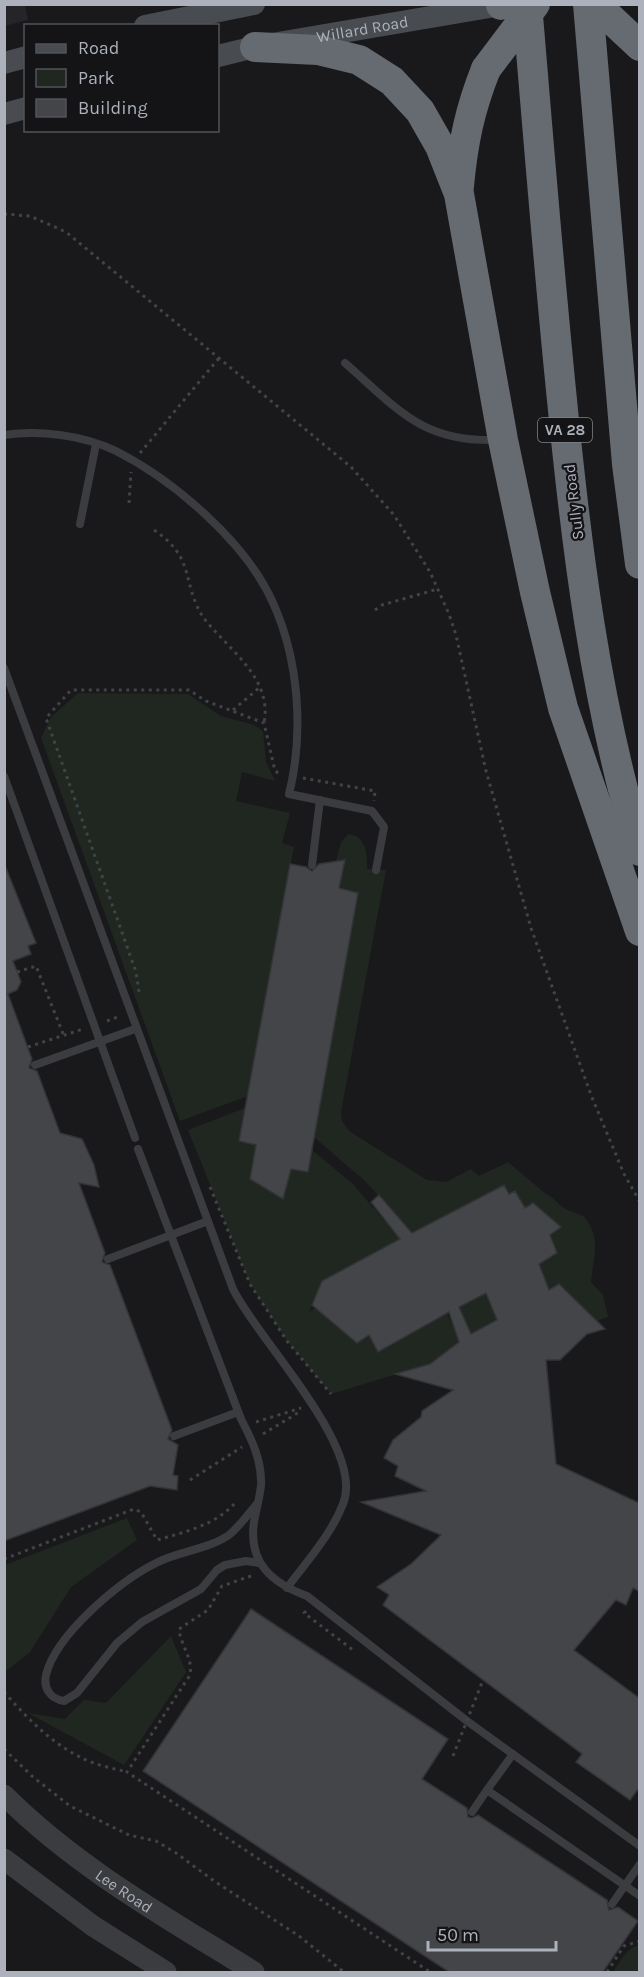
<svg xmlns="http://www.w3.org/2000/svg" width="644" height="1977" font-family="Karla,sans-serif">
  <rect width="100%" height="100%" fill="#19191c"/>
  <polygon fill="#252529" points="5,4 25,5 28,20 5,26"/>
  <g fill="#1f2720">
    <polygon points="78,693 188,694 221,716 254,725 263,731 266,762 275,781 242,772 236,801 290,813 282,843 294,847 248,1096 180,1121 41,738 51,717"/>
    <path d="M349,834C367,837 367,854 367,869L386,870L341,1112L342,1121L349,1131L427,1180L446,1182L471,1169L479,1176L508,1162L546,1194C555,1197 557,1204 564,1208C570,1212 582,1214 585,1218C602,1239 593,1258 591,1282L603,1295L608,1317L597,1321L560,1284L494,1313L497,1320L472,1337L458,1308L557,1253L550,1235L561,1227L533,1203L525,1208L515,1191L509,1194L503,1185L412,1233L365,1181L314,1137L358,893L339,888L345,860L336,861L341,842Z"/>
    <polygon points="245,1108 239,1140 256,1145 250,1179 283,1198 291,1169 308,1172 312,1150 353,1184 400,1239 322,1281 309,1312 317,1306 357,1343 369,1335 379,1352 447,1313 460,1341 430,1364 331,1394 287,1341 250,1284 188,1130"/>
    <polygon points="127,1518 137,1540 71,1587 30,1652 5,1672 5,1565"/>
    <polygon points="171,1636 186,1672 124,1765 28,1713 65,1719 84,1700 106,1703"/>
    <path d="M639,1945V1972H613C620,1962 626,1948 639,1945Z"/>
  </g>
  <g fill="#434548" stroke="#333437" stroke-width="1.5" fill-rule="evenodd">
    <polygon points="345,860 339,888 358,893 308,1172 291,1169 283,1199 250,1179 256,1145 239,1141 290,864 306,867 312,871 319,864"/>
    <polygon points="4,863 36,943 28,946 31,954 13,961 21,982 17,990 8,994 32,1059 29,1068 37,1071 60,1133 82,1139 94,1165 99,1187 79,1183 105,1253 102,1262 110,1265 172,1430 168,1439 178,1445 173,1475 178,1476 177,1490 150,1486 4,1541"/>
    <path d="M504,1185L509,1194L515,1191L525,1208L533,1203L561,1227L550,1235L557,1253L539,1264L549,1290L559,1284L605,1329L587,1334L560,1360H546L556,1464L639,1503V1591L633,1588L626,1605L616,1600L574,1650L639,1698V1788L630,1800L576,1762L582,1754L383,1605L389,1595L377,1587L411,1564L441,1535L361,1502L426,1491L395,1476L398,1466L384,1458L393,1440L421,1417L422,1411L453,1390L395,1374L430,1364L459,1342L449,1312L378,1352L369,1335L357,1343L312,1305L322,1281L400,1239L371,1202L379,1195L412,1233ZM486,1293L497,1320L471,1334L459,1307Z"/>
    <polygon points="251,1609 448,1739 422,1779 467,1808 468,1817 472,1818 478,1815 607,1900 609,1910 618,1907 638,1921 603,1972 449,1972 143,1771"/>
  </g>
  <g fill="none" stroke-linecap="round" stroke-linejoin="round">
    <g stroke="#404347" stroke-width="3" stroke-dasharray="3 4.5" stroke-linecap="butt">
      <polyline points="4,214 30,216 66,232 351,467 394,515 430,572 449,614 456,635 486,771 531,928 591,1095 624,1174 640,1202"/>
      <polyline points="140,453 219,358"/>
      <polyline points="129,503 131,472"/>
      <path d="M154,530C196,558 181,582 203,617C227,649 273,677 264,723"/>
      <polyline points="375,610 382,605 438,589"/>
      <polyline points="233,710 259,688"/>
      <polyline points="303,778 375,791 374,801"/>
      <polyline points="17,972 36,966 64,1036"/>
      <polyline points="139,992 136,972 46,718 71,690 189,690 206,701 264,723 275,771 282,775"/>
      <polyline points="107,1021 120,1016"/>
      <polyline points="28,1047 83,1029"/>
      <polyline points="210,1187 250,1284 287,1341 331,1394"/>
      <polyline points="256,1422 301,1408"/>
      <polyline points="263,1434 301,1411"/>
      <polyline points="190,1480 242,1447"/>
      <path d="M4,1559L134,1509L141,1512L157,1540C185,1532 216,1525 236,1502"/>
      <path d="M251,1576L222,1586L208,1610L179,1629C181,1647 193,1657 190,1675L127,1772L430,1972"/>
      <polyline points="306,1611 304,1613 353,1650"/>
      <path d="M4,1692C27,1718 51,1743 82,1758C95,1765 112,1768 127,1772"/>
      <polyline points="4,1749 33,1777 70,1806 129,1835 156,1841 176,1853 214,1881 299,1936 344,1972"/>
      <polyline points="640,1917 640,1922"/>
      <polyline points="607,1972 624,1946 640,1941"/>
    </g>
    <g stroke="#3a3c40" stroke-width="8">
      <path d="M345,363C398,409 421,442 496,440"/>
      <path d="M4,435C40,430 83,435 116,451C175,481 248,544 274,605C299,662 304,734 289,794L372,811L384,827L376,870"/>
      <polyline points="80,524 96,444"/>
      <path d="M4,668L233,1289C257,1339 366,1448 343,1504C331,1535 307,1561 287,1588"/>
      <polyline points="4,776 135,1138"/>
      <polyline points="312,865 320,800"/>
      <polyline points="35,1065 135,1029"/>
      <path d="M138,1149L241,1419C252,1440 262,1461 261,1485C260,1497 256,1510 254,1522C248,1563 272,1583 307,1596L467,1721L640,1846"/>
      <polyline points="108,1259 208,1221"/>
      <polyline points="174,1436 238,1412"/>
      <path d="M257,1504C248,1514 239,1527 229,1535C207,1550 179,1551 156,1563C120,1581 56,1634 46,1675C43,1689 51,1699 64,1701L77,1693L117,1643L142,1622L201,1589L217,1570L225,1565L246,1561L259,1563"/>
      <polyline points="513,1754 487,1790 640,1896"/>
      <polyline points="472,1812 487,1790"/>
      <polyline points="612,1904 640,1864"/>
    </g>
    <g stroke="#3a3c40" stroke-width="21">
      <path id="s1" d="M4,1795C77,1868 167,1918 254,1972"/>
      <polyline points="4,1859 93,1926 166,1972"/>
    </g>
    <g stroke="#484b50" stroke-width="22">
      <polyline points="145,26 254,4"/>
      <path id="s2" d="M218,56L255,47L507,4"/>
      <polyline points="4,63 26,57"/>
      <polyline points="4,114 26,108"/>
    </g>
    <g stroke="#666a71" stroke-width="30">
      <path d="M527,4C538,133 548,261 561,390C576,545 595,701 640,851"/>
      <polyline points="588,4 627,464 640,564"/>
      <polyline points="590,4 609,17 640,46"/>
      <polyline points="501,5 502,4"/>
      <polyline points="255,47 318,50 359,60 392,81 420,111 440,146 459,194 503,440 535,592 563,708 640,931"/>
      <path d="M459,186C463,142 470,109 486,69"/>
    </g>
    <polyline stroke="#404347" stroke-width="3" stroke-dasharray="3 4.5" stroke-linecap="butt" points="453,1756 483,1680"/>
    <polyline stroke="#666a71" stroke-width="30" points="486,69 535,4"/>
  </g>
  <g text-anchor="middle" stroke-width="4.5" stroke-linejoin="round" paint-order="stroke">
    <rect fill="#141417" stroke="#7e828a" stroke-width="1.5" x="538" y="418" width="54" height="24" rx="4.5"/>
    <g font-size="15" font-weight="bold" fill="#acb1bb">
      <text x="565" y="435">VA 28</text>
    </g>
    <g font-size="16" fill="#acb1bb" stroke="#141417">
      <text dy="6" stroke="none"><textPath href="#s2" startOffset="147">Willard Road</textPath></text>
      <text transform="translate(573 502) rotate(-97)" y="6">Sully Road</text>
      <text dy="6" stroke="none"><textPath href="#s1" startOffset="154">Lee Road</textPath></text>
    </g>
  </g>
  <rect width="644" height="1977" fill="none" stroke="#acb1bb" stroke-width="12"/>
  <rect x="24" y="24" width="195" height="108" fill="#141417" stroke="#515359" stroke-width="1.5"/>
  <rect x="36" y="44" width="30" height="9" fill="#484b50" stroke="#515359" stroke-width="1.5"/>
  <text x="78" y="54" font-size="18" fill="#acb1bb">Road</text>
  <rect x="36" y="69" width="30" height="18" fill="#1f2720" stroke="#515359" stroke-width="1.5"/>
  <text x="78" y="84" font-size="18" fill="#acb1bb">Park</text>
  <rect x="36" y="99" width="30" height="18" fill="#434548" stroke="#515359" stroke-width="1.5"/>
  <text x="78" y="114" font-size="18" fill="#acb1bb">Building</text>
  <path d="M428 1941v9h128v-9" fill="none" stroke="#acb1bb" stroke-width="3"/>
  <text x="437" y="1941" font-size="18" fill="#acb1bb" stroke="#141417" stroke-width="4.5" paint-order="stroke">50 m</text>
</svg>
